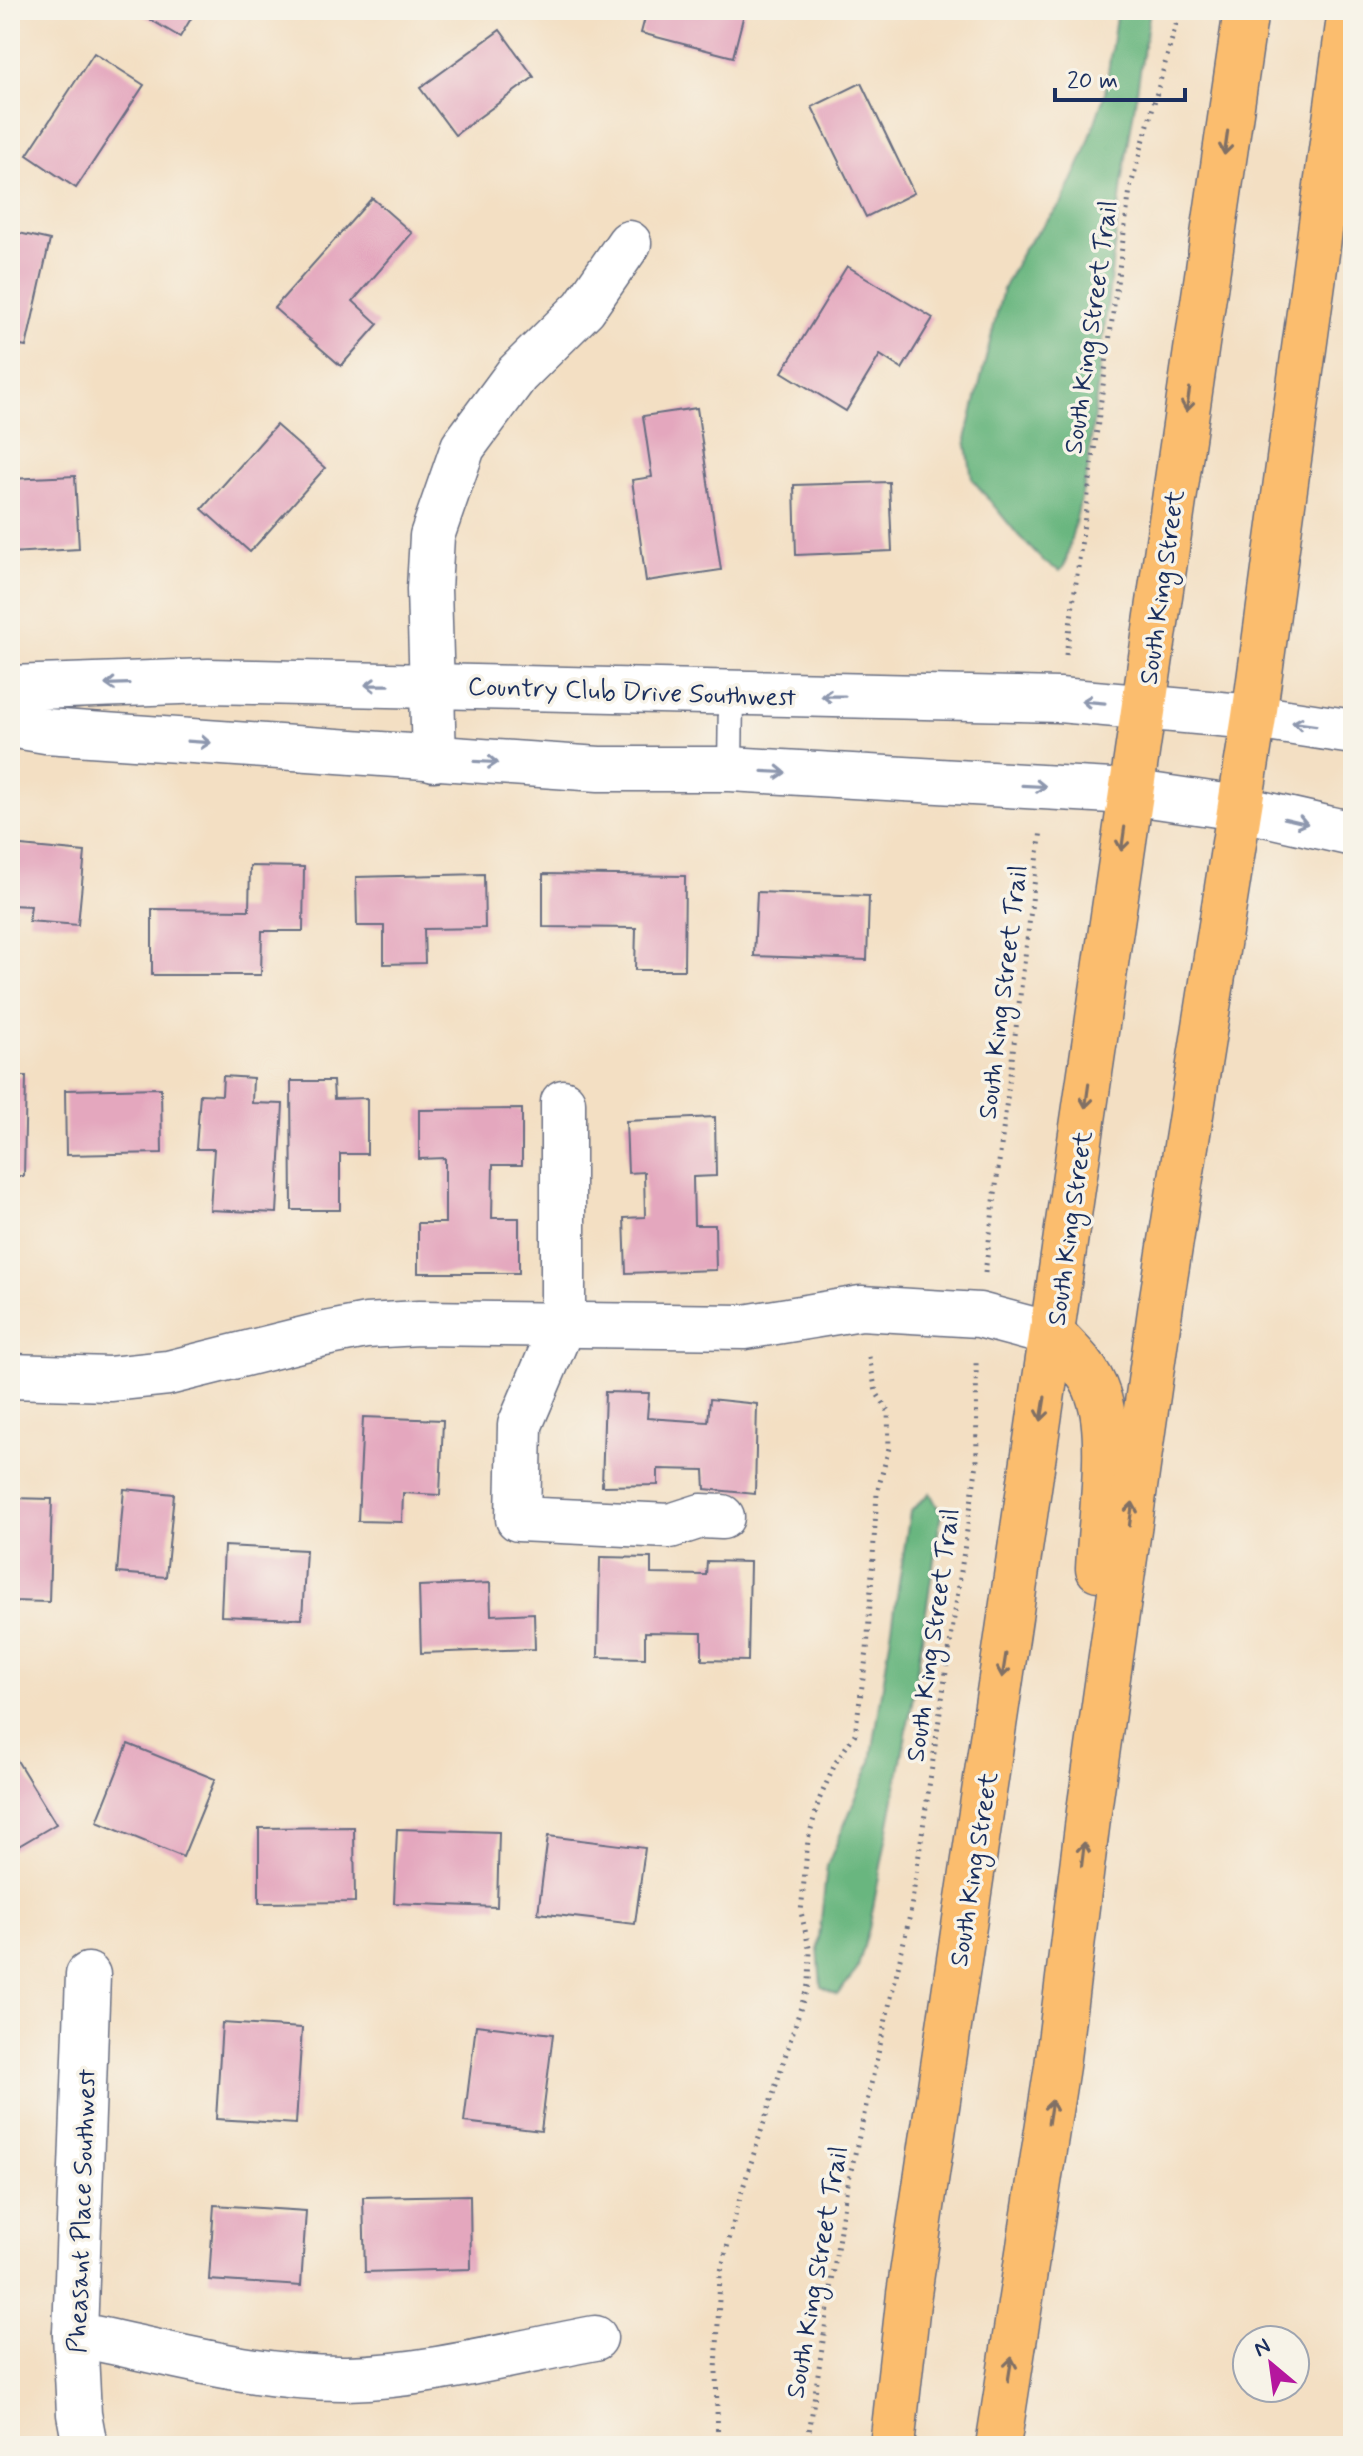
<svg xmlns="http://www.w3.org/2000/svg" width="1363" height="2456" font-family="Mynerve,sans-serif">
  <rect width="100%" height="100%" fill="#f7f3e8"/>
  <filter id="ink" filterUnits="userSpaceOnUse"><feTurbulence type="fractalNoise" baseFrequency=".0125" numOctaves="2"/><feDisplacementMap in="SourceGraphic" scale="16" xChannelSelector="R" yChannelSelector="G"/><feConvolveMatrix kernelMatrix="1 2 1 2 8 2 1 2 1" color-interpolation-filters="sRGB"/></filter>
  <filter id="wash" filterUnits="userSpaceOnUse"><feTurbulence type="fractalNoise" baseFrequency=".006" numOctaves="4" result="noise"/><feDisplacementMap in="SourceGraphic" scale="32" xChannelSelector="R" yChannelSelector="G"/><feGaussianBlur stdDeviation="1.8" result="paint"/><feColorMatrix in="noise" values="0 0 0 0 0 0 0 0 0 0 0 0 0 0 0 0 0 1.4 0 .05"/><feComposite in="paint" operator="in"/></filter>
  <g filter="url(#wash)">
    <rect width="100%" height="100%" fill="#f3dfc3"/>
    <g fill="#69b67f" stroke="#42726e" stroke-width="2">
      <polygon points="1117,10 1150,10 1122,183 1087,473 1065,564 1060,571 1044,562 1018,535 972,479 966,439 1003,289 1024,248 1062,203 1084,155 1105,93"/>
      <polygon points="930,1493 941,1514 912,1703 869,1929 857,1970 837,1995 821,1987 818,1947 827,1866 871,1762 910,1512"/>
    </g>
    <g id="blocks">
      <g fill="#e4a7be">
        <polygon points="134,10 196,10 180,37"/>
        <polygon points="647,10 745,10 733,57 641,33"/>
        <polygon points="500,30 534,77 455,135 420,88"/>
        <polygon points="94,53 144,85 76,188 27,155"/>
        <polygon points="861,83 914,193 866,217 812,107"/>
        <polygon points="372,198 412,233 353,301 378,324 341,366 274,308"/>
        <polygon points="10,231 50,240 26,347 10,344"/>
        <polygon points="847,266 933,318 902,369 880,355 846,411 782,372"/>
        <polygon points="697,408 721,570 646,581 632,480 652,477 643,416"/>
        <polygon points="276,425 325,468 250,552 202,509"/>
        <polygon points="75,476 79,549 10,553 10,479"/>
        <polygon points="889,482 892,551 796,555 794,485"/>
        <polygon points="10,845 85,852 78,925 29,921 31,906 10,905"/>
        <polygon points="250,866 304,867 303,931 262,931 261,975 152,975 152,909 249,910"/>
        <polygon points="484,874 485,928 424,929 425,963 384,964 384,926 357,926 356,877"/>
        <polygon points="543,874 685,876 684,970 635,970 636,928 543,927"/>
        <polygon points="757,892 869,896 867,960 754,956"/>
        <polygon points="10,1076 26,1076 24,1176 10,1176"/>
        <polygon points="223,1076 253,1078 252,1103 283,1104 277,1213 210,1210 214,1149 196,1149 200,1094 222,1095"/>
        <polygon points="291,1081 333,1081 334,1099 367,1098 367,1154 340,1154 340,1210 292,1210"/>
        <polygon points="161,1088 162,1153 66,1155 65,1090"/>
        <polygon points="522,1109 522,1165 493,1165 492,1218 519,1218 519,1273 418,1273 418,1223 445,1223 445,1158 419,1159 419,1110"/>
        <polygon points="715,1117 716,1176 693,1177 694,1225 715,1225 716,1270 626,1273 624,1218 645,1217 644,1172 628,1173 626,1121"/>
        <polygon points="605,1392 649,1393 647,1418 708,1422 710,1399 757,1404 755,1494 705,1489 704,1470 658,1469 658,1485 602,1486"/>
        <polygon points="363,1417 443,1420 440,1495 403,1493 402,1522 358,1521"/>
        <polygon points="124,1489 174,1494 166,1577 117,1573"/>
        <polygon points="10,1498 52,1499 49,1602 10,1601"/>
        <polygon points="224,1546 306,1550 302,1619 221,1616"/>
        <polygon points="600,1557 651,1558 651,1574 706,1575 707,1561 750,1562 748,1661 702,1660 702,1633 645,1632 645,1658 598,1657"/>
        <polygon points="490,1583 491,1615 534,1613 535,1649 421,1653 419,1586"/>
        <polygon points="128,1744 215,1779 183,1857 97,1822"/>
        <polygon points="10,1749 56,1824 10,1851"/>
        <polygon points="354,1827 355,1902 259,1903 259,1828"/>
        <polygon points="397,1829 499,1832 497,1907 394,1903"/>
        <polygon points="548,1836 645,1848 635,1924 538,1913"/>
        <polygon points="222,2023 302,2028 296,2124 216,2119"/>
        <polygon points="476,2025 553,2034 541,2131 464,2122"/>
        <polygon points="470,2195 471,2269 365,2272 363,2197"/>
        <polygon points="214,2205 306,2211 301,2286 209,2280"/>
      </g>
    </g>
  </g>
  <g filter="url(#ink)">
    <use href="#blocks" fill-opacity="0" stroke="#676d81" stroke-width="2"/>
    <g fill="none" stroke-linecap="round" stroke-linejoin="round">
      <g stroke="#676d81" stroke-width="27">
        <polyline id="service" points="730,769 731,695"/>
      </g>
      <g stroke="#676d81" stroke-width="47">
        <g id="minor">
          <polyline points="10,688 208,681 1059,700 1254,717 1353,732"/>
          <polyline points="10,725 46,731 599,769 730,769 1129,792 1238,808 1353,834"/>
          <polyline points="434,759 429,589 432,536 463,447 517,374 584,308 629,243"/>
          <polyline points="563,1102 563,1324 520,1425 518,1519 670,1526 701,1516 722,1517"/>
          <polyline points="10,1376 110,1379 168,1373 320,1335 366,1326 419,1323 745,1327 861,1308 979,1315 1054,1335"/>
          <path d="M75,2334C164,2352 255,2379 347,2378C430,2376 514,2353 595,2338"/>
          <polyline points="85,2446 79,2414 75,2334 88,1975"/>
        </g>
      </g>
      <g stroke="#676d81" stroke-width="47">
        <g id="trunk">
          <path d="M1054,1335C1071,1352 1091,1372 1098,1395C1113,1437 1100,1522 1098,1569"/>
          <path d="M892,2446L909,2294C1024,1533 1134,771 1246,10"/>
          <polyline points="998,2446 1057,2066 1089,1811 1161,1304 1254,717 1350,10"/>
        </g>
      </g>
      <g stroke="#676d81" stroke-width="5" stroke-dasharray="2 6" stroke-linecap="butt">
        <polyline points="1066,655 1130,189 1180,10"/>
        <polyline points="985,1273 1041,830"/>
        <polyline points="718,2446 716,2372 720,2275 740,2197 809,1982 810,1952 801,1912 808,1840 819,1800 836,1762 855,1734 867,1651 877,1493 889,1448 888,1411 876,1392 868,1352"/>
        <polyline points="807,2446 845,2197 910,1915 977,1463 976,1358"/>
      </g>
      <use href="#service" stroke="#fff" stroke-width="24"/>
      <use href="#minor" stroke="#fff" stroke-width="44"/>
      <use href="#trunk" stroke="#fbbd6e" stroke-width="44"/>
    </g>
    <defs><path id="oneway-shaft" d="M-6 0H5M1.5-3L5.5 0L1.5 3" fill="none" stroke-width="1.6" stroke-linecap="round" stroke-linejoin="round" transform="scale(2)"/></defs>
    <g stroke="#806f65">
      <use href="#oneway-shaft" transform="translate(1226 143) rotate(98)"/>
      <use href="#oneway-shaft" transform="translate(1188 400) rotate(98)"/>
      <use href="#oneway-shaft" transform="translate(1123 839) rotate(98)"/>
      <use href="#oneway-shaft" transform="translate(1087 1096) rotate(98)"/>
      <use href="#oneway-shaft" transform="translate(1043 1409) rotate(99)"/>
      <use href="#oneway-shaft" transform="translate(1131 1514) rotate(-82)"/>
      <use href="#oneway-shaft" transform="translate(1004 1666) rotate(99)"/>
      <use href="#oneway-shaft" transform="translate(1083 1854) rotate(-83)"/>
      <use href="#oneway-shaft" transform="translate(1050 2112) rotate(-81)"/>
      <use href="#oneway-shaft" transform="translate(1010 2369) rotate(-81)"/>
    </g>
    <g stroke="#8d97ae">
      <use href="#oneway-shaft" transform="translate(117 684) rotate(178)"/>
      <use href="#oneway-shaft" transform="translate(377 685) rotate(-179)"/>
      <use href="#oneway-shaft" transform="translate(833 696) rotate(-179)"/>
      <use href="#oneway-shaft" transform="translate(1093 702) rotate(-175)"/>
      <use href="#oneway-shaft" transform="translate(1304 724) rotate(-172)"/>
      <use href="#oneway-shaft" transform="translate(199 742) rotate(4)"/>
      <use href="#oneway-shaft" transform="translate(486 762) rotate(3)"/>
      <use href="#oneway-shaft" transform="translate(774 772) rotate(3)"/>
      <use href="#oneway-shaft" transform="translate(1034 786) rotate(3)"/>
      <use href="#oneway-shaft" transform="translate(1296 821) rotate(13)"/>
    </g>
  </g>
  <g text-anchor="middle" stroke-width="7" stroke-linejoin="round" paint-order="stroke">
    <g font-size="26" fill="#1b2f5e" stroke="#f7f3e8">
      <text transform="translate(1090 327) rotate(-82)" y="9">South King Street Trail</text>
      <text transform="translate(1161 587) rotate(-82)" y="9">South King Street</text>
      <text transform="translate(632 691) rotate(2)" y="9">Country Club Drive Southwest</text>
      <text transform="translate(1002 992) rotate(-83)" y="9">South King Street Trail</text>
      <text transform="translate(1069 1228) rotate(-82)" y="9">South King Street</text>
      <text transform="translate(932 1635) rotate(-82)" y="9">South King Street Trail</text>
      <text transform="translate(973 1869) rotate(-81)" y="9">South King Street</text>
      <text transform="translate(81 2211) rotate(-88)" y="9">Pheasant Place Southwest</text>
      <text transform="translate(816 2272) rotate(-80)" y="9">South King Street Trail</text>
    </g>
  </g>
  <rect width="1363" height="2456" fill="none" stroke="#f7f3e8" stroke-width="40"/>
  <g transform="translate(1271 2364) rotate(331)"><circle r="38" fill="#f7f3e8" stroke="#9fa5b1" stroke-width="2"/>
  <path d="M0-6L14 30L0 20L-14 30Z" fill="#b5179e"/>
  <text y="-12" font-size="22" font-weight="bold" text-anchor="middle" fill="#1b2f5e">N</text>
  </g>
  <path d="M1055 88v12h130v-12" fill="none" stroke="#1b2f5e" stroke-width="4"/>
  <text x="1067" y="88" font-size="24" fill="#1b2f5e" stroke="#f7f3e8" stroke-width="6" paint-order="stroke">20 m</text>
</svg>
